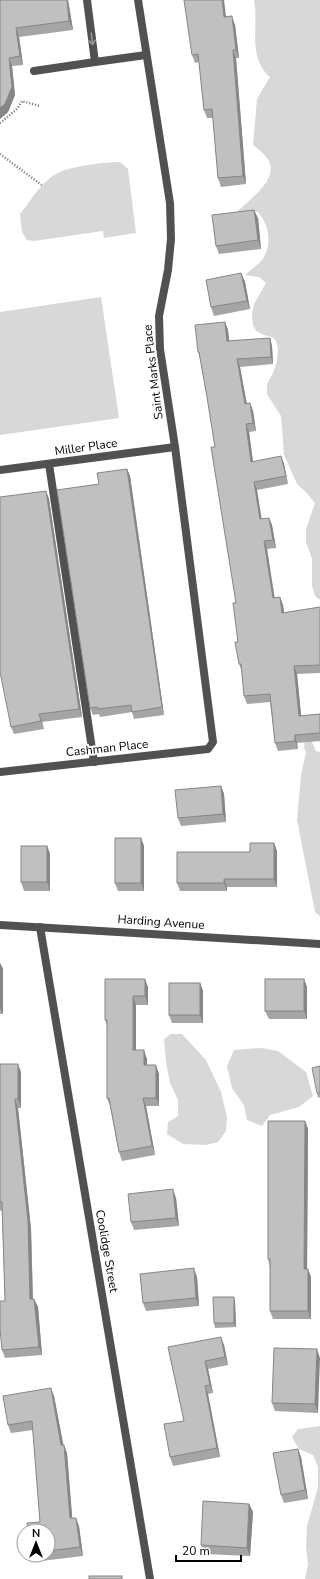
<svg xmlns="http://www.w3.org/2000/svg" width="320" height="1579" font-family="'Nunito Sans',sans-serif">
  <rect width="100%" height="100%" fill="#fff"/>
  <g fill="#d8d8d8">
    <path d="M254,0H320V600L315,596L312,586V559L306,542V529L315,503L306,492L297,484L284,455L281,416L267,394V384L273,373L277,361L278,349L276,341L272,337L264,335L256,331L253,325L252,314L254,304L266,283L259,277L245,275C251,269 260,264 264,257C272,242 269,225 258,212H237C248,201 276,181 270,164C268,156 259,150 253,145L257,99L270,77C247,57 259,26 254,0Z"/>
    <path d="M120,162L128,169L136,233L104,238L103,231L34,241L27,240L22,232L20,214C31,201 43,179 60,172C73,166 106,162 120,162Z"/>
    <polygon points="101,297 119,418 0,435 0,312"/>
    <polygon points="306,731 312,731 312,742 316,751 320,752 320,916 315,912 297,820 301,775 306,753 304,747"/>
    <polygon points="171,1034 182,1034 206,1060 221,1092 227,1117 226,1131 218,1142 206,1145 183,1144 167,1134 168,1122 178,1116 178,1100 170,1083 166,1062 164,1039"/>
    <polygon points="261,1048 278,1051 306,1072 313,1096 299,1107 270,1115 262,1126 247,1120 244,1105 232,1088 227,1066 234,1050"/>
    <polygon points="320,1426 320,1579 305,1579 308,1564 306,1547 307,1526 318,1487 318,1467 313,1455 299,1449 292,1437 298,1429"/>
  </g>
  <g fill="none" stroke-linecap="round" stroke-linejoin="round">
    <g stroke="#737373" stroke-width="2.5" stroke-dasharray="1 2" stroke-linecap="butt">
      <polyline points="0,123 17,109 22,101 40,106"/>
      <polyline points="0,154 43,186"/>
    </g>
    <g stroke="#515151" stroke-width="8">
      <polyline points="87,0 95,62 146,55"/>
      <polyline points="34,71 95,62"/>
      <polyline points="49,464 94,762"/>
    </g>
    <g stroke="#515151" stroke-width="8">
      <polyline points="0,470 175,447"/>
      <polyline points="0,772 208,749 213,742 175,447 160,349 159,316 168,270 171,239 170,203 138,0"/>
      <polyline points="0,925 320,944"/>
      <polyline points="40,927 150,1579"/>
    </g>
  </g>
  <g fill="#a5a5a5">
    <polygon points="0,0 68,0 73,30 19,37 23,65 12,66 15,95 8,112 0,119"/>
    <polygon points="226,17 235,25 239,58 236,58 246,184 221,187 218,178 213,118 207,118 204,110 199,62 195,63 192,55"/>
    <polygon points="258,218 261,249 219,254 216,246"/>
    <polygon points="241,273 245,282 250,309 214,316 211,307"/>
    <polygon points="225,322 228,330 229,341 270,338 272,346 273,364 240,367 247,404 250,403 253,411 256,431 249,432 253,462 281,456 284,464 288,484 257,490 261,519 269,518 272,525 276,548 267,549 274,598 280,597 283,605 284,613 320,607 320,673 297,674 301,716 320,714 320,741 297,743 298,749 278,751 275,743 270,702 247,704 244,696 242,672 239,664 236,603 215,447 207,397 200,359 198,352"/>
    <polygon points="127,469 130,476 164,715 134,719 132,712 100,717 99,714 93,715 90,708 99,484"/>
    <polygon points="46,491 49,499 82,717 42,722 44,729 14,734 11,727"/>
    <polygon points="221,786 224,794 226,822 181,826 178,818"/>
    <polygon points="141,838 144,846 144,891 118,891 115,883"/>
    <polygon points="274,843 277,851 277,887 227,887 227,891 180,891 177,883"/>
    <polygon points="47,846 50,854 50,891 24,891 21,882"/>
    <polygon points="0,963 3,969 3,1014 0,1014"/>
    <polygon points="105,979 148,987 148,1005 136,1005 136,1050 147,1059 147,1065 159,1074 159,1106 146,1106 155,1155 122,1161 119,1152 110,1106 107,1098 107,1026 105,1020"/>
    <polygon points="304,979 307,987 307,1019 269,1019 265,1011"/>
    <polygon points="200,983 203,991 203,1023 172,1023 169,1015"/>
    <polygon points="0,1064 21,1072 21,1108 18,1108 31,1229 33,1299 34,1299 38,1307 42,1355 5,1358 2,1350 5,1301 2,1210 0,1211"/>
    <polygon points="320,1066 320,1097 318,1098 317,1093"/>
    <polygon points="305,1121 308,1129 307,1269 311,1277 311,1319 273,1319 270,1311 270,1267 268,1259"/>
    <polygon points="176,1198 179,1226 134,1230 131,1222"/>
    <polygon points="197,1277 199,1306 146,1311 143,1303"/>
    <polygon points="235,1302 236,1327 215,1328 214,1323"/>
    <polygon points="224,1345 228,1365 208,1369 213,1393 208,1394 220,1457 173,1466 170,1457 184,1421 168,1347"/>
    <polygon points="317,1349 318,1413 275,1411 272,1403"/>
    <polygon points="54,1396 63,1445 67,1453 72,1518 79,1526 83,1556 33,1562 31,1555 48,1555 48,1531 40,1522 33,1430 11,1433 8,1425"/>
    <polygon points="298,1449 301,1457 308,1499 284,1503 281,1495"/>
    <polygon points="249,1504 253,1512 250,1556 204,1554 201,1545"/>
  </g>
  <g fill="#868686">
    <polygon points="67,0 68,0 73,30 69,21"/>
    <polygon points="222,0 224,0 227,25 224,17"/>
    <polygon points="232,16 235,25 239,58 236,50"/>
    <polygon points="16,28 19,37 23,65 20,56"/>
    <polygon points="233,50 236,58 246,184 243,176"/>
    <polygon points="9,58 12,66 15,95 8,112 0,119 0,108"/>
    <polygon points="254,210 258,218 261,249 258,240"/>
    <polygon points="241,273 245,282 250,309 247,301"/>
    <polygon points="225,322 228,330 230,349 227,341"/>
    <polygon points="270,338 272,346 273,364 271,357"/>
    <polygon points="237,359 240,367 248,412 245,404"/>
    <polygon points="250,403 253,411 256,431 253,423"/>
    <polygon points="246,424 249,432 254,470 251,462"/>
    <polygon points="281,456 284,464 288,484"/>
    <polygon points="127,469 130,476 164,715 162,707"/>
    <polygon points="254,482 257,490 263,527 260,519"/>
    <polygon points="46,491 49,499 82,717 79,709"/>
    <polygon points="269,518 272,525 276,548 273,540"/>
    <polygon points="264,541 267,549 276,606 273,598"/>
    <polygon points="280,597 283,605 285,621 282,613"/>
    <polygon points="294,666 297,674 302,724 299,716"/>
    <polygon points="39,714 42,722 44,729 41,721"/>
    <polygon points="295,735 297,743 298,749 295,741"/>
    <polygon points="221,786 224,794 226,822 223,814"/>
    <polygon points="141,838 144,846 144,891 141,883"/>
    <polygon points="274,843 277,851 277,887 274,879"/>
    <polygon points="47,846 50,854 50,891 47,882"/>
    <polygon points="224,879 227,887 227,891 224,883"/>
    <polygon points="0,963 3,969 3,1014 0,1008"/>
    <polygon points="145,979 148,987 148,1005 145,996"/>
    <polygon points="304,979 307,987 307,1019 304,1011"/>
    <polygon points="200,983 203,991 203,1023 200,1015"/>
    <polygon points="133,996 136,1005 136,1059 133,1050"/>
    <polygon points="144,1050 147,1059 147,1074 144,1065"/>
    <polygon points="18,1064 21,1072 21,1108 18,1099"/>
    <polygon points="156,1065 159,1074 159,1106 156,1098"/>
    <polygon points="143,1098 146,1106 155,1155 152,1146"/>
    <polygon points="15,1099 18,1108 31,1229 33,1307 30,1299"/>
    <polygon points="305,1121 308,1129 307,1277 304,1269"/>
    <polygon points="173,1189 176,1198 179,1226 176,1218"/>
    <polygon points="194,1268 197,1277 199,1306 196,1298"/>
    <polygon points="308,1269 311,1277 311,1319 308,1311"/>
    <polygon points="234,1297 235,1302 236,1327 234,1323"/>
    <polygon points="34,1299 38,1307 42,1355 39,1347"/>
    <polygon points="221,1337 224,1345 228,1365 225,1357"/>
    <polygon points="317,1349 320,1358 318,1413 315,1404"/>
    <polygon points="205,1361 208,1369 213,1393 210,1385"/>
    <polygon points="205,1386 208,1394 220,1457 217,1448"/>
    <polygon points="51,1388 54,1396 65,1453 61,1445"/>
    <polygon points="64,1445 67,1453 73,1527 70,1518"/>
    <polygon points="298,1449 301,1457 308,1499 305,1490"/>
    <polygon points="249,1504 253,1512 250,1556 247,1548"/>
    <polygon points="76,1518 79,1526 83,1556 80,1547"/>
  </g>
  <g fill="#c0c0c0" stroke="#868686">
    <polygon points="0,0 67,0 69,21 16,28 20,56 9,58 12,87 5,104 0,108"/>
    <polygon points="184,0 222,0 224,17 232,16 236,50 233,50 243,176 218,178 212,109 204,110 198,54 192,55"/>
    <polygon points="254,210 258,240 216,246 212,215"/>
    <polygon points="241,273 247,301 211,307 206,280"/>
    <polygon points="225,322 227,341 270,338 271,357 237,359 245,404 250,403 253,423 246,424 251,462 281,456 286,476 254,482 260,519 269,518 273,540 264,541 273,598 280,597 282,613 320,607 320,665 294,666 299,716 320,714 320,733 295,735 295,741 275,743 270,694 244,696 241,664 239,664 235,642 238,642 233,603 236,603 211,447 215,447 207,397 199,352 198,352 195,325"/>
    <polygon points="127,469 162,707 132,712 131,705 98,709 97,707 90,708 57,490 99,484 97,473"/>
    <polygon points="46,491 79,709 39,714 41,721 11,727 0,672 0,497"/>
    <polygon points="221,786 223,814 178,818 175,790"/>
    <rect x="115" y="838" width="26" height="45"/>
    <polygon points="250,843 274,843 274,879 224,879 224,883 177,883 177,852 250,852"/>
    <rect x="21" y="846" width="26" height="36"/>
    <polygon points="105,979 145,979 145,996 133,996 133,1050 144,1050 144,1065 156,1065 156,1098 143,1098 152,1146 119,1152 109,1098 107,1098 107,1020 105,1020"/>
    <rect x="265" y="979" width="39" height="32"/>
    <rect x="169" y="983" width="31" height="32"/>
    <polygon points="0,1064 18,1064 18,1099 15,1099 28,1221 30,1299 34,1299 39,1347 2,1350 0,1329 0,1301 5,1301 2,1202 0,1202"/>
    <polygon points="320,1066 320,1093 317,1093 312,1068"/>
    <polygon points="268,1121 305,1121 304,1269 308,1269 308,1311 270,1311 270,1259 268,1259"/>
    <polygon points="173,1189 176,1218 131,1222 128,1194"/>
    <polygon points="194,1268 196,1298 143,1303 140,1274"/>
    <polygon points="213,1297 234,1297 234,1323 214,1323"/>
    <polygon points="221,1337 225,1357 205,1361 210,1385 205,1386 217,1448 170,1457 164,1424 184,1421 168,1347"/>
    <polygon points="274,1348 317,1349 315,1404 272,1403"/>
    <polygon points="51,1388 61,1445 64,1445 70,1518 76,1518 80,1547 48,1551 48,1531 28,1531 27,1523 40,1522 32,1421 8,1425 3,1396"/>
    <polygon points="298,1449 305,1490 281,1495 273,1453"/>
    <polygon points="203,1501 249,1504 247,1548 201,1545"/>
    <rect x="89" y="1576" width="33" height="3"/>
  </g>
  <defs><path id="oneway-shaft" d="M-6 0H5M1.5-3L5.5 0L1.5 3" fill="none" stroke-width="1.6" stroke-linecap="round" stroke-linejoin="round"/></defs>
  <use stroke="#979797" href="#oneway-shaft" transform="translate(92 39) rotate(83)"/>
  <g text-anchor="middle" stroke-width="4" stroke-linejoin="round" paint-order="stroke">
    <g font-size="12" fill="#000" stroke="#fff">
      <text transform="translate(153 372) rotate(-97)" y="4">Saint Marks Place</text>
      <text transform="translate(86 447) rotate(-8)" y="4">Miller Place</text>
      <text transform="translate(107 748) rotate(-6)" y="4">Cashman Place</text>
      <text transform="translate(161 922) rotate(4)" y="4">Harding Avenue</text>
      <text transform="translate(107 1251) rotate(80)" y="4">Coolidge Street</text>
    </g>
  </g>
  <g transform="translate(36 1543)"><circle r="19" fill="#ffffff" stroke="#999999"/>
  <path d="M0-3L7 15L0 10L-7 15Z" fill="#000000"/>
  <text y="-6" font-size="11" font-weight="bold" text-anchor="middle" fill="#000000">N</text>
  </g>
  <path d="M176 1555v6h65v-6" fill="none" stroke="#000000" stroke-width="2"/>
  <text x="182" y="1555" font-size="12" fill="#000000" stroke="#ffffff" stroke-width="3" paint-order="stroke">20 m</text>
</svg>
